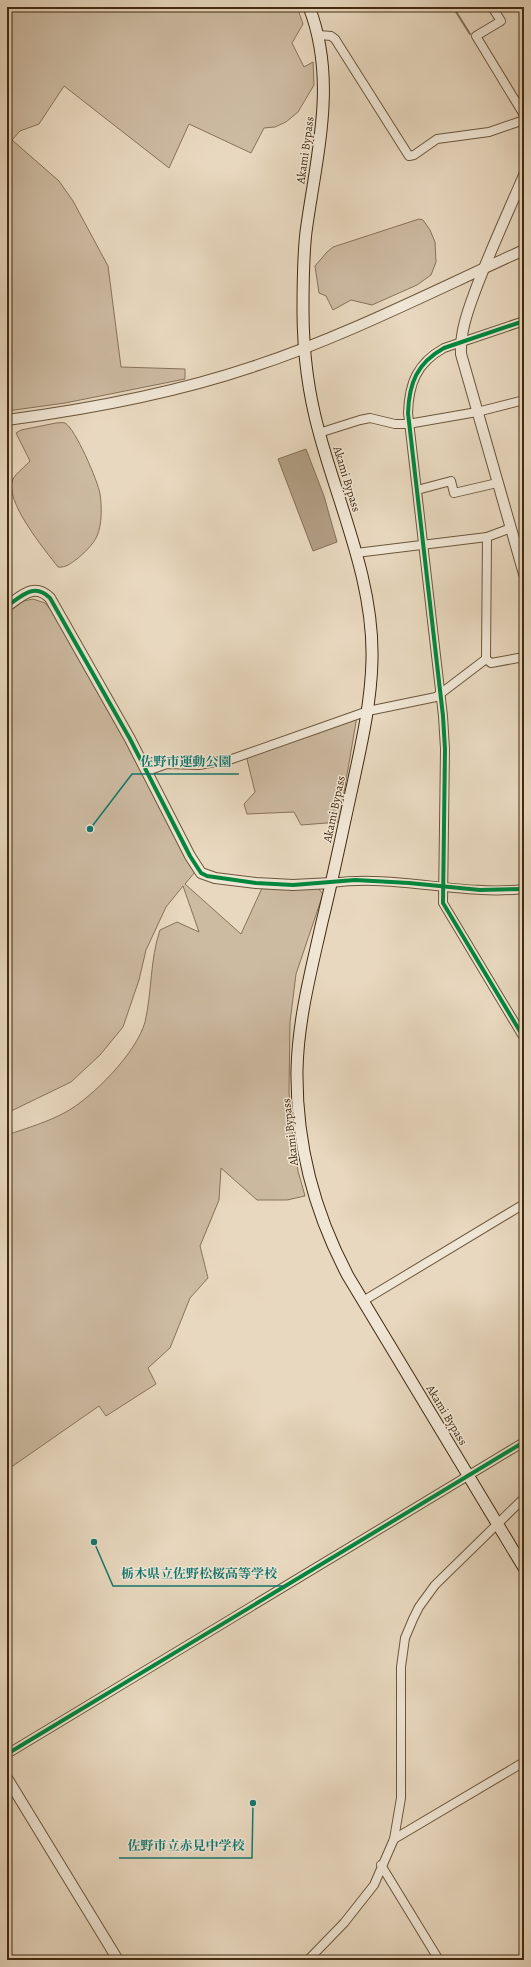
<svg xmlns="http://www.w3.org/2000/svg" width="531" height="1967" font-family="Alegreya,'Noto Serif JP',serif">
  <rect width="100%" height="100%" fill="#e8d8bf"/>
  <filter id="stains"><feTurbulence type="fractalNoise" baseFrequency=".005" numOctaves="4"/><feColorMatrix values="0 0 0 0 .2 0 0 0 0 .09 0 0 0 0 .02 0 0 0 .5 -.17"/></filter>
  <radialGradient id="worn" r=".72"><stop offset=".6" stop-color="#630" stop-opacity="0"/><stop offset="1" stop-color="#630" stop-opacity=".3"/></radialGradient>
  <g fill="#ccbaa1" stroke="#887258">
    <polygon points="7,7 297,7 303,24 292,43 304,67 313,62 314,85 298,112 286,122 275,127 264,128 251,153 189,124 169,168 64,86 39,124 20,131 12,140 59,181 73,201 108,266 121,367 185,369 185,379 65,403 7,411"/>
    <polygon points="419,219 423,220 430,230 435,242 436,262 431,275 417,285 372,305 351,300 333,310 326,296 319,293 315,266 327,252 333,247"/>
    <path d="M56,423C58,423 62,422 65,423C75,428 98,481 100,494C102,506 102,525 97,536C93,545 84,553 77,559C71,563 66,568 58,567C45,550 3,500 13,479C16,473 26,466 30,461L16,433L21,430Z"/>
    <path d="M33,599L45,603L52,611L125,739L195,872L185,884L241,934L262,888H318L323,894L296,974L290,1022L289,1093L292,1128L298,1171L305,1196L287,1200H257L221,1168L219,1200L200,1246L208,1278L190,1298L170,1348L148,1368L156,1384L106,1416L99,1406L7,1470V1135C27,1128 48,1122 66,1112C93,1097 137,1052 145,1022C152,992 150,959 160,930L177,922L199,932L183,886L166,907L146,950L139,980L123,1027L100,1055L71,1082L7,1113V612L24,601Z"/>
    <polygon points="357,716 339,822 301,825 294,812 247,814 244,804 255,792 246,755"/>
  </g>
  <polygon fill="#b09d83" stroke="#846f55" points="306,449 324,496 337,542 313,551 278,459"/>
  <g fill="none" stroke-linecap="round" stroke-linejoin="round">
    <polyline stroke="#846f55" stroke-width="2" points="453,7 470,34"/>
    <g stroke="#6c563b" stroke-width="10">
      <g id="minor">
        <polyline points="492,7 501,21 476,36 524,115"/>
        <polyline points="319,35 331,36 335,39 409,156 414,155 437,139 489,132 524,120"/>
        <path d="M524,321L444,348C417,363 409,383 408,413L443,716L445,749L443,903L524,1038"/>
        <polyline points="319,433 360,420 370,418 395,424 408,424 477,412 524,400"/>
        <polyline points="417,490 451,481 454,493 497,483"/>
        <polyline points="356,553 487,537 511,528"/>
        <polyline points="486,659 491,663 524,657"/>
        <polyline points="147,771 167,764 199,765 232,759 368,711 436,697 486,659 487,537"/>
        <path d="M332,883C396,874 460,896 524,889"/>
        <polyline points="363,1301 524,1204"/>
        <polyline points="7,1754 524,1442"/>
        <polyline points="394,1839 524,1762"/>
        <polyline points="381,1865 439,1960"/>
        <polyline points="308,1960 344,1923 374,1885 394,1839 401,1798 401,1667 405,1638 413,1619 419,1607 435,1585 524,1498"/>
      </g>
    </g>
    <g stroke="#6c563b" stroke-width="12">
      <g id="tertiary">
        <path d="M524,175C507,215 489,253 474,294C467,313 460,333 461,354L524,574"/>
        <path d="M7,420C90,409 172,394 252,367C344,337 435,290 524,250"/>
        <path d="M7,606C22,596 34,582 50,598L130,739L190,856L201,873L215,878L256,883L293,885L332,883"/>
        <polyline points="7,1778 118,1960"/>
      </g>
    </g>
    <g stroke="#432a0f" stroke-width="13">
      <path id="secondary" d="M309,7C338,81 316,157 306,232C303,258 303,284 303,310C303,352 308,392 319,432C339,507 374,581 372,660C371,704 361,746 352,788C342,833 333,878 322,922C311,971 298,1020 297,1070C296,1143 314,1212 348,1276L524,1568"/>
    </g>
    <use href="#minor" stroke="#f0e6d5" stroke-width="8"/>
    <use href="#tertiary" stroke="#f0e6d5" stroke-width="10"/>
    <use href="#secondary" stroke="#f0e6d5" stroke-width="11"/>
    <g stroke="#f0e6d5" stroke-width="6">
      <g id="cycleway">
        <path d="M524,321L444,348C417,363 409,383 408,413L443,716L445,749L443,903L524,1038"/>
        <path d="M7,606C22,596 34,582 50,598L130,739L190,856L201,873L207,876L256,883L293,885L355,880L409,883L480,890L524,889"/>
        <polyline points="7,1754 524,1442"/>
      </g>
    </g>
    <use href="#cycleway" stroke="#00873e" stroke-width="4"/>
  </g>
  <g text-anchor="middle" stroke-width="3" stroke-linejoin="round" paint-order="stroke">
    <g font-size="12" fill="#432a0f" stroke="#f0e6d5">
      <text transform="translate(305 150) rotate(-82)" y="4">Akami Bypass</text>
      <text transform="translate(347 479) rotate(73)" y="4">Akami Bypass</text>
      <text transform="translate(334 809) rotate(-78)" y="4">Akami Bypass</text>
      <text transform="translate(290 1132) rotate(-97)" y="4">Akami Bypass</text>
      <text transform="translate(447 1415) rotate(59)" y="4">Akami Bypass</text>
    </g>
  </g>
  <path fill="none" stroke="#0f766e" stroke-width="1.5" d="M90 829L132 774H239M94 1542L113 1586H285M253 1803L252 1858H119"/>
  <g fill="#0f766e" stroke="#f0e6d5" stroke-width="1.5">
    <circle cx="90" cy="829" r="4"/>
    <circle cx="94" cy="1542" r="4"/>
    <circle cx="253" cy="1803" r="4"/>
  </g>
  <g font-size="13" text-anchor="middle" font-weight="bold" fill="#0f766e" stroke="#f0e6d5" stroke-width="3" stroke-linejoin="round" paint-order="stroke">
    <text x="186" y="766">佐野市運動公園</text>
    <text x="199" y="1578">栃木県立佐野松桜高等学校</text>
    <text x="186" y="1850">佐野市立赤見中学校</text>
  </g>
  <rect width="531" height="1967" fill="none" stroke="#e8d8bf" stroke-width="24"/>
  <rect x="8" y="8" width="515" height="1951" fill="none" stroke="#432a0f" stroke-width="2"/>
  <rect x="12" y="12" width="507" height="1943" fill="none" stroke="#432a0f"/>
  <rect width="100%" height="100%" filter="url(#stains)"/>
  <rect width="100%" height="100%" fill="url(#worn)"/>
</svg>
